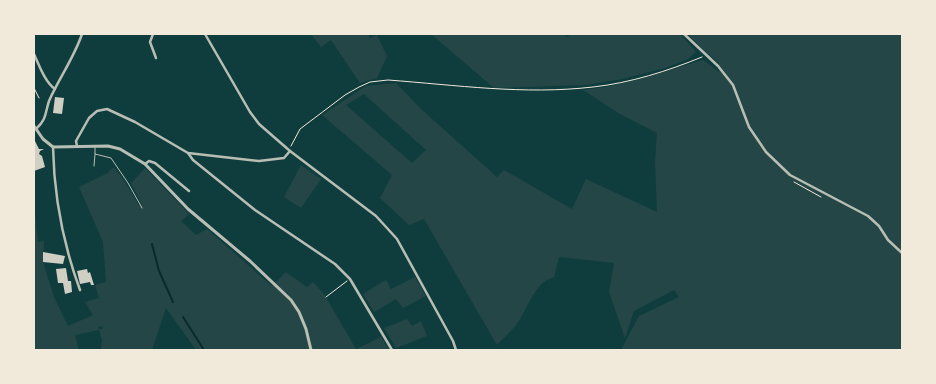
<svg xmlns="http://www.w3.org/2000/svg" width="936" height="384" font-family="Mulish,sans-serif">
  <rect width="100%" height="100%" fill="#0f3d3e"/>
  <g fill="#244646" fill-rule="evenodd">
    <polygon points="311,34 368,34 370,38 377,35 387,56 377,78 360,83 331,40 321,47"/>
    <polygon points="431,34 563,34 567,37 571,34 680,34 696,52 688,59 665,68 622,79 586,85 494,88"/>
    <path d="M688,34H902V350H621L639,316L679,297L674,290L634,311L625,338L609,292L614,263L559,257L554,277C534,282 528,309 516,325C511,332 503,338 497,345L424,219L409,225L380,198L392,175L322,115L366,86L396,83L421,109L497,177L504,170L572,209L586,179L657,212L655,161L657,133L620,114L583,90L605,87L636,80L703,60L719,72V63L702,49ZM364,94L426,150L412,163L346,105Z"/>
    <polygon points="301,165 321,179 301,208 284,197"/>
    <polygon points="114,167 127,185 139,206 141,203 131,183 145,168 189,214 181,221 196,235 207,229 272,286 286,272 307,287 313,282 324,294 356,349 381,337 389,350 196,350 166,308 152,350 101,350 102,340 99,329 103,329 102,326 98,327 99,330 75,335 79,350 34,350 34,204 38,242 44,241 43,262 54,297 68,326 93,315 85,302 99,298 95,285 106,282 103,242 79,187 106,174"/>
    <polygon points="415,277 426,296 403,308 396,299 374,312 363,294 386,280 391,289"/>
    <polygon points="407,319 412,326 421,321 427,336 396,348 384,328"/>
  </g>
  <g fill="none" stroke-linecap="round" stroke-linejoin="round">
    <g stroke="#0a2a2b" stroke-width="2">
      <polyline points="152,244 159,271 173,302"/>
      <polyline points="183,317 204,350"/>
    </g>
  </g>
  <g fill="#cfcfc3">
    <polygon points="55,97 64,98 62,114 53,113"/>
    <polygon points="34,139 39,149 44,149 40,151 39,154 42,156 45,167 34,171"/>
    <polygon points="43,252 65,256 63,264 43,262"/>
    <polygon points="66,268 68,281 71,281 72,292 65,294 63,283 58,283 56,269"/>
    <polygon points="87,269 88,273 90,272 94,285 91,285 90,282 80,284 77,271"/>
  </g>
  <g fill="none" stroke-linecap="round" stroke-linejoin="round">
    <g stroke="#f1e9da" stroke-width="1">
      <polyline points="34,88 39,98"/>
      <path d="M291,146L300,129L345,95L359,87L370,82L388,80C456,85 524,95 593,87C630,83 668,71 702,57"/>
      <polyline points="794,182 821,197"/>
      <polyline points="326,297 347,281"/>
    </g>
    <g stroke="#b8beb3" stroke-width="1">
      <polyline points="95,146 95,154 111,158 128,183 142,208"/>
      <polyline points="94,166 95,154"/>
    </g>
    <g stroke="#b8beb3" stroke-width="2.5">
      <polyline points="153,34 150,42 156,58"/>
      <polyline points="205,34 250,112 259,124 290,151 376,216 397,239 453,341 456,350"/>
      <polyline points="684,34 718,66 733,85 749,127 766,152 790,175 868,216 879,226 888,240 902,253"/>
      <path d="M34,54C39,65 45,82 55,89"/>
      <path d="M36,129C47,119 45,113 49,101C59,78 74,58 82,34"/>
      <polyline points="77,146 76,141 89,118 97,111 107,109 135,122 188,153 259,161 284,158 290,151"/>
      <path d="M53,147C54,195 63,244 80,290"/>
      <polyline points="188,153 193,160 255,210 335,264 350,279 392,350"/>
      <polyline points="145,164 149,161 155,163 189,191"/>
    </g>
    <polyline stroke="#b8beb3" stroke-width="3" points="34,126 43,139 53,147 108,146 120,149 145,164 188,209 250,261 291,300 299,312 306,329 311,350"/>
  </g>
  <rect width="936" height="384" fill="none" stroke="#f1e9da" stroke-width="70"/>
</svg>
